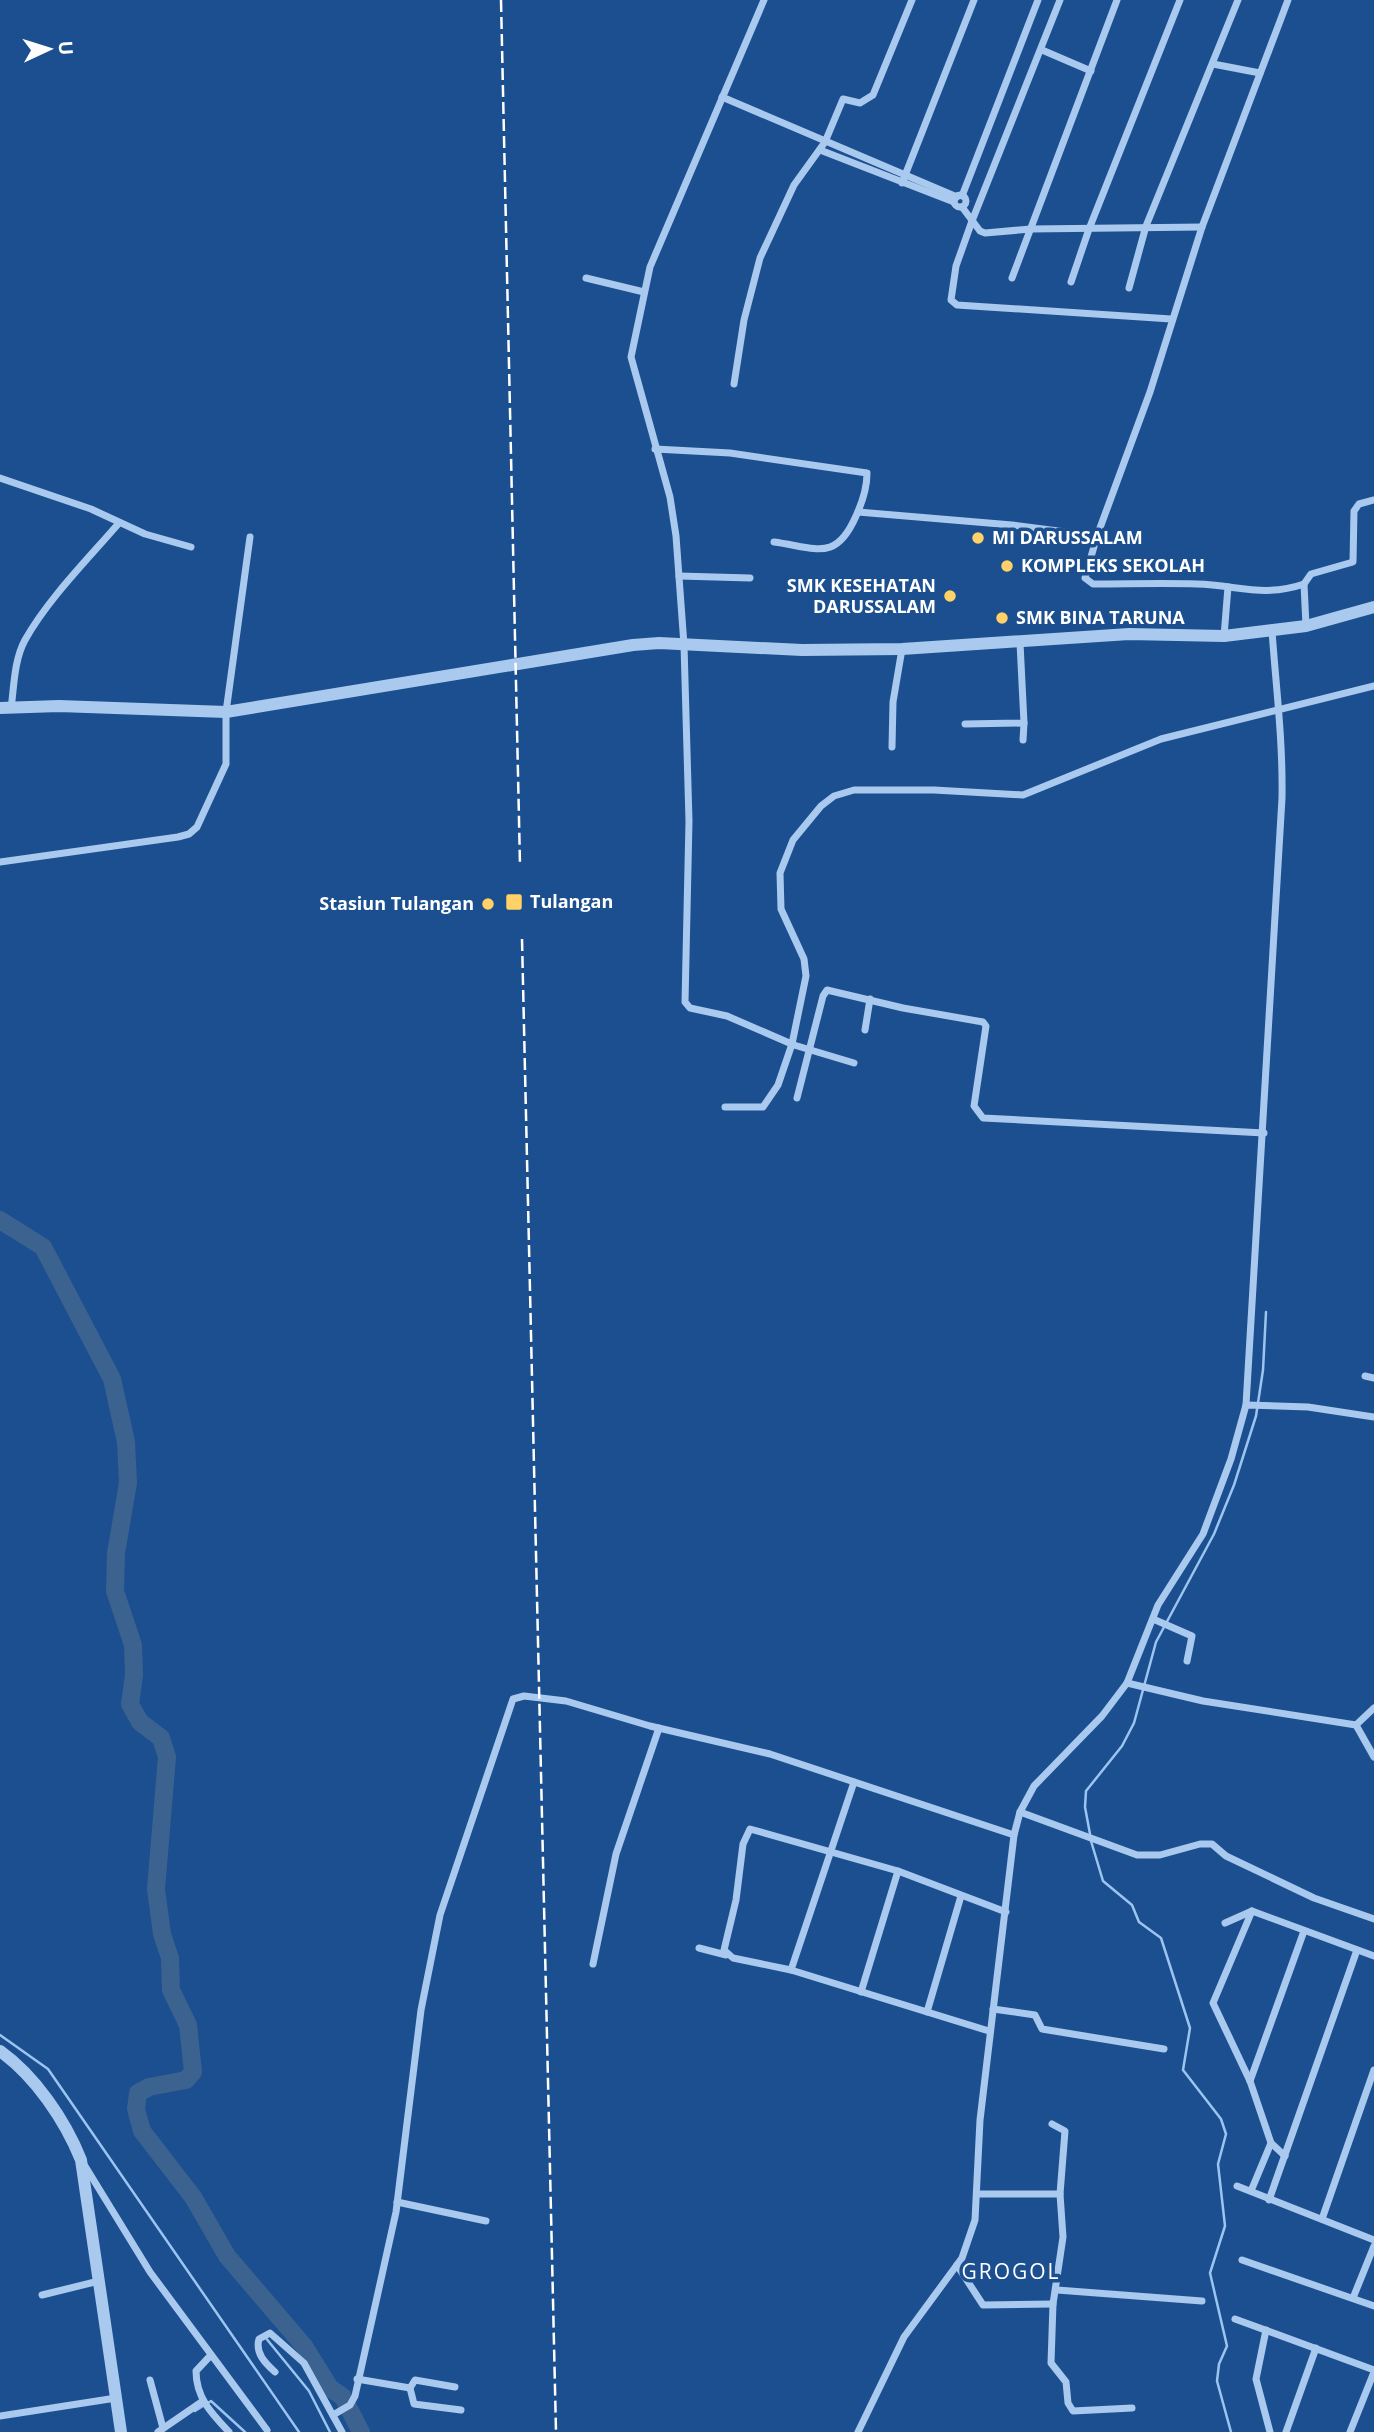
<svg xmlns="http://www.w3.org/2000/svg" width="1374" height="2432" font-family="'Open Sans',sans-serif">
  <rect width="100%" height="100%" fill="#1b4f8f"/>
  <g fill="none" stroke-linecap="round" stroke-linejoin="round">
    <g stroke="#9cc4f0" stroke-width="2.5">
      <polyline points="1090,1834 1085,1807 1086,1791 1122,1746 1134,1723 1156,1642 1214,1534 1234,1485 1256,1416 1263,1370 1266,1312"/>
      <polyline points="1091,1841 1103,1881 1132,1905 1139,1922 1161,1938 1190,2028 1183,2070 1221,2119 1226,2134 1218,2164 1225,2226 1210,2273 1227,2346 1219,2364 1217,2381 1231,2432"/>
      <polyline points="0,2035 48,2069 299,2432"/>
      <polyline points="265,2337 309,2391 330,2432"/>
      <polyline points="195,2411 211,2401 245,2432"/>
    </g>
    <polyline stroke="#3c6290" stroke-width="18" points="0,1220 43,1247 112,1379 126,1442 128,1483 116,1553 115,1591 133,1645 134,1675 130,1704 140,1722 161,1738 167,1757 156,1889 162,1934 170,1958 171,1990 188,2025 193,2072 186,2080 149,2087 138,2093 136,2109 142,2131 193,2197 227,2256 304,2346 330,2388 343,2397 361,2432"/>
    <g stroke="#a9c9ee" stroke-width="7">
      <polyline points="764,0 650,267 631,357 670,497 676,536 684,645 689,821 685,1002 690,1008 727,1016 794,1045 854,1063"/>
      <polyline points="1060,0 972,221 956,266 951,300 957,305 1171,319"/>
      <path d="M1288,0L1202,227L1150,392L1097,536L1085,578L1093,584C1128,584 1163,583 1197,584C1237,585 1263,598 1304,584"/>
      <polyline points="1042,50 1091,71"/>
      <polyline points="1213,64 1260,73"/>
      <polyline points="722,97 957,197"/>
      <polyline points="820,150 954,202"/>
      <polyline points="902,183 974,0"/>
      <circle cx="960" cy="201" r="6"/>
      <polyline points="962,196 1038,0"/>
      <polyline points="962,207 980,231 985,233 1031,229 1202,227"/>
      <polyline points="586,278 644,292"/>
      <polyline points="1012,278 1117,0"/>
      <polyline points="1071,282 1089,229 1180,0"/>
      <polyline points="1129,288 1146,226 1238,0"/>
      <polyline points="734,384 744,320 760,258 794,185 825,142 843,99 860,103 873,95 912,0"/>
      <path d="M655,449L730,453L867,473C867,486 862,503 856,516C836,562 817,548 774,542"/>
      <polyline points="0,478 91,509 145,534 191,547"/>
      <polyline points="858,512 1012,525 1097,536"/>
      <polyline points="679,576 750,578"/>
      <polyline points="1306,626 1304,584 1311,574 1353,562 1354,511 1359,504 1374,500"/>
      <polyline points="1224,636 1228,587"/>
      <path d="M11,709C14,687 14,660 25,640C48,599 88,559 119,523"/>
      <polyline points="965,724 1024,723 1020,643"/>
      <polyline points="1023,740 1024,723"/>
      <polyline points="892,747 893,702 902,649"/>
      <polyline points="0,862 178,837 189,834 197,827 226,764 226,712 250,537"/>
      <polyline points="865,1030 870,999"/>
      <polyline points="797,1098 823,996 827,990 903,1008 983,1022 986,1026 974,1106 983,1118 1264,1133"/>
      <polyline points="725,1107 763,1107 778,1085 792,1044 806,976 804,959 781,909 780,873 793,840 821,806 834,796 854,790 934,790 1023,795 1161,739 1374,686"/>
      <polyline points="1365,1376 1374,1378"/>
      <path d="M1246,1405L1282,798C1283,741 1276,687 1272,631"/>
      <polyline points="1374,1417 1308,1407 1246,1405 1231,1459 1203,1534 1158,1605 1127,1683 1203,1701 1356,1725 1374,1708"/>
      <polyline points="1153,1619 1192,1636 1187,1661"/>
      <polyline points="1356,1725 1374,1757"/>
      <polyline points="854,1782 791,1970 989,2031"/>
      <polyline points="1020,1812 1137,1855 1160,1855 1200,1844 1212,1844 1226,1856 1314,1898 1374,1919"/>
      <polyline points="1252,1911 1213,2003 1250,2081 1271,2143 1285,2156"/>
      <polyline points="1225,1923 1252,1911 1374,1956"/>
      <polyline points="699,1948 726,1955"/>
      <polyline points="593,1964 616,1854 659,1728"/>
      <polyline points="791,1970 733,1958 724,1950 736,1900 743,1844 750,1829 898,1871 1006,1912"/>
      <polyline points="861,1992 898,1871"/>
      <polyline points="993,2009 1035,2015 1042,2029 1164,2049"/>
      <polyline points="927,2012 961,1896"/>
      <polyline points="1250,2081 1304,1931"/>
      <polyline points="1052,2124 1065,2131 1060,2194"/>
      <polyline points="85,2166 150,2272 267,2430"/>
      <polyline points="1237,2186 1374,2240"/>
      <polyline points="1251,2191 1271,2143"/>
      <polyline points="977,2194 1060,2194 1063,2237 1053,2304 1051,2363 1066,2382 1068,2403 1073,2411 1132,2408"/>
      <polyline points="1269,2200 1357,1950"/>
      <polyline points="397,2202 486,2221"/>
      <polyline points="1322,2219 1374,2070"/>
      <polyline points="1242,2260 1374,2306"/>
      <polyline points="957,2265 983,2305 1053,2304"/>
      <polyline points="1057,2290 1202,2301"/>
      <polyline points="42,2295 99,2281"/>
      <polyline points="1353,2298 1374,2246"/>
      <polyline points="1235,2319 1374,2370"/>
      <polyline points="1266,2330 1256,2379 1270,2432"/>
      <path d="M211,2355L196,2371C196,2398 212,2414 229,2432"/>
      <path d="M275,2372C265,2363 255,2353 259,2339L270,2333L304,2363L342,2432"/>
      <polyline points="357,2379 410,2388"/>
      <polyline points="150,2380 163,2428"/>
      <polyline points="455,2387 415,2380 410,2388 414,2404 461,2410"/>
      <polyline points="333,2415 350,2405 355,2396 396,2212 421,2010 440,1915 513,1699 524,1696 566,1701 650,1726 770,1754 1014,1835"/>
      <polyline points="0,2416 116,2398"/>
      <polyline points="158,2432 203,2401"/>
      <polyline points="858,2432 904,2337 962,2258 975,2220 980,2120 1014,1835 1020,1812 1034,1786 1102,1716 1127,1683"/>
      <polyline points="1286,2432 1316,2348"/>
      <polyline points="1350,2432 1374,2372"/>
    </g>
    <g stroke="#a9c9ee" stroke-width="12">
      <polyline points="0,708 59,706 226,712 633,645 659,643 802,650 902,649 1129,634 1224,636 1306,626 1374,607"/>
      <path d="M0,2051C35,2076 65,2120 81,2160L121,2432"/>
    </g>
    <g stroke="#fff" stroke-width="2.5" stroke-dasharray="12 5" stroke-linecap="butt">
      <polyline points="501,0 520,865"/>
      <polyline points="522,939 556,2432"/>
    </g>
  </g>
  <g fill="#ffd166" stroke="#1b4f8f" stroke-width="2.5">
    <circle cx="978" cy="538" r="7"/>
    <circle cx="1007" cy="566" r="7"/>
    <circle cx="950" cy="596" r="7"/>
    <circle cx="1002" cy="618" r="7"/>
    <rect x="505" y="893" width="18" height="18" rx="3.5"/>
    <circle cx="488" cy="904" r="7"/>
  </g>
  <g text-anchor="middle" stroke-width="7" stroke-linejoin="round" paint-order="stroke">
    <g font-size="18" font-weight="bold" fill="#fff" stroke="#1b4f8f" text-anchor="start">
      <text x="992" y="544">MI DARUSSALAM</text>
      <text x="1021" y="572">KOMPLEKS SEKOLAH</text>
      <text x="936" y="592" text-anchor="end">SMK KESEHATAN<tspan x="936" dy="21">DARUSSALAM</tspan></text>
      <text x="1016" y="624">SMK BINA TARUNA</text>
      <text x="530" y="908">Tulangan</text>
      <text x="474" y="910" text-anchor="end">Stasiun Tulangan</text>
    </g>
    <g font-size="21" letter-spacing="2" fill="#fff" stroke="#1b4f8f">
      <text x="1011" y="2279">GROGOL</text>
    </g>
  </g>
  <g transform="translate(49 49) rotate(86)" stroke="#1b4f8f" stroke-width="5" paint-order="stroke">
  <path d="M0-5L12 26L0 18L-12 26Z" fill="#ffffff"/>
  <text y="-10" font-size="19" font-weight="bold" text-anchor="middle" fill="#ffffff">U</text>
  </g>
</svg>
